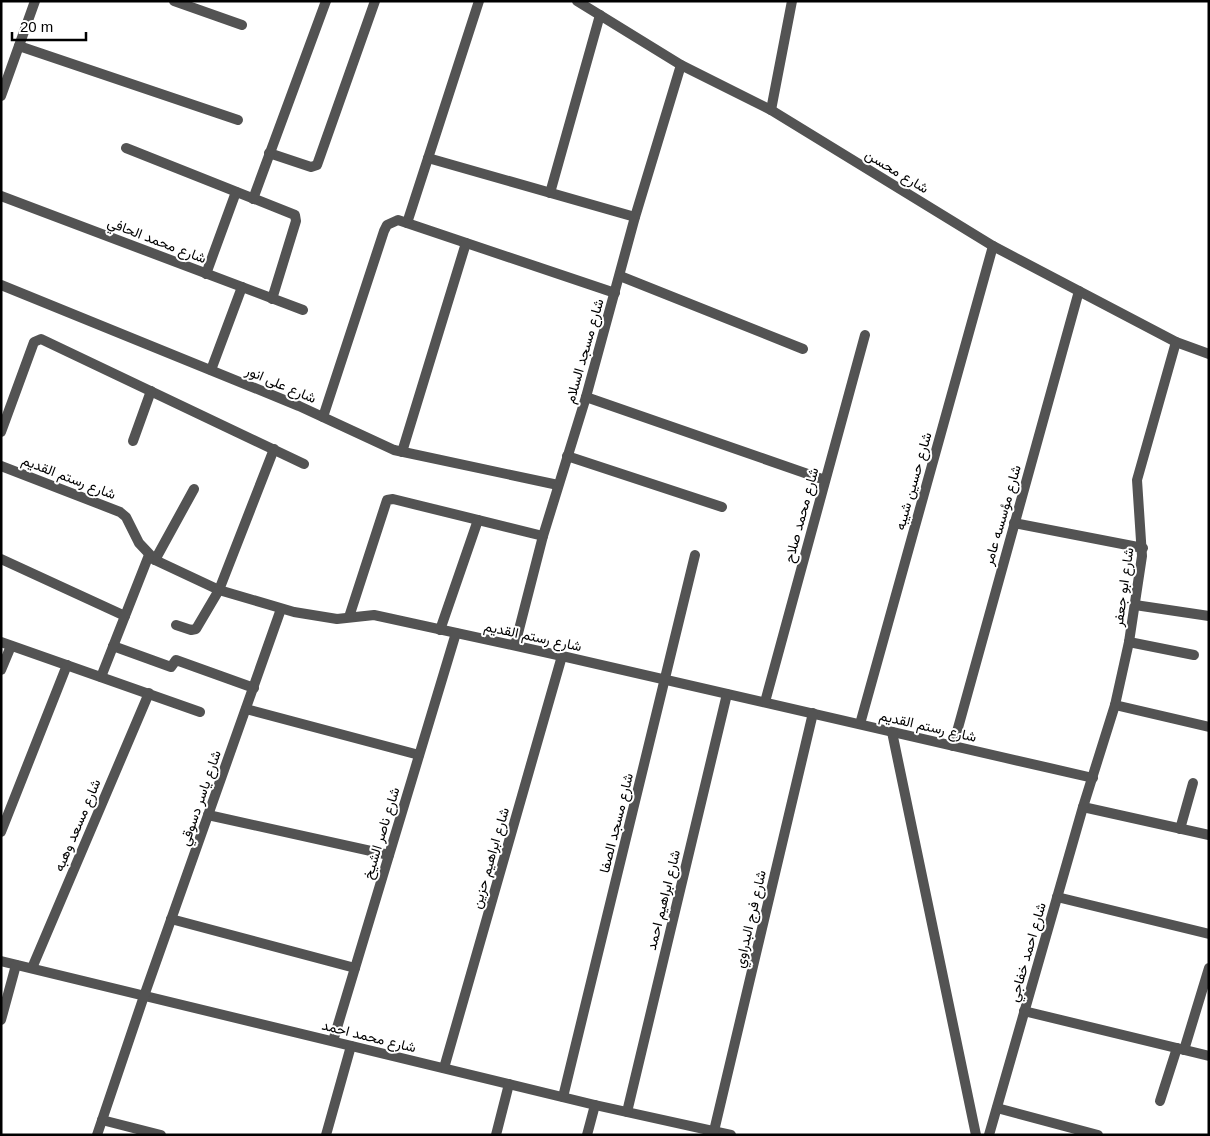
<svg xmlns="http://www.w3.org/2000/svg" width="1210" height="1136" font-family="Helvetica,Vazirmatn,sans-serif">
  <rect width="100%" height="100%" fill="#fff"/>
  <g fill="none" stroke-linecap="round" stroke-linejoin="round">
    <g stroke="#535353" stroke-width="10">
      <polyline points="174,1 242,25"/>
      <polyline points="577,1 681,65 771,110 993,246 1176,342 1209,354"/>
      <polyline points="19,46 238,120"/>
      <polyline points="1,96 35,1"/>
      <polyline points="771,110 792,1"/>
      <polyline points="126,148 295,215 296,221 272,299"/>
      <polyline points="269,153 311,167 317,165 375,1"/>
      <polyline points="428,158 635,217"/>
      <polyline points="550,193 600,15"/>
      <polyline points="1,196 303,310"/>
      <polyline points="253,199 326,1"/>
      <polyline points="407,223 479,1"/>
      <polyline points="206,274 236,192"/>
      <polyline points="620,276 803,349"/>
      <polyline points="1,285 299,406 394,450 558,485"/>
      <polyline points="211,370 242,287"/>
      <polyline points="586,397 825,480"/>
      <polyline points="323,417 384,231 387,225 398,220 615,293"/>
      <polyline points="1,432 34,342 41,339 304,464"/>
      <polyline points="133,441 151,391"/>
      <polyline points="402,452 466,243"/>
      <polyline points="567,456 722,507"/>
      <polyline points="1,466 120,512 126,517 139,543 155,560 219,590 294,612 337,619 374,615 562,656 1093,778"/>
      <polyline points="1014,523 1143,548"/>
      <polyline points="1,559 125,616"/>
      <polyline points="155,560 194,489"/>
      <polyline points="1135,605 1209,616"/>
      <polyline points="349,617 387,500 393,499 543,536"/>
      <polyline points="176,625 191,630 196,629 219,590 274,449"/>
      <polyline points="440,630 478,520"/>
      <polyline points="1,642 200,712"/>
      <polyline points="1129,642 1194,655"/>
      <polyline points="515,645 543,536 586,397 635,217 681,65"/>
      <polyline points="113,646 171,667 176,660 254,688"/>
      <polyline points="1,670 11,646"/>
      <polyline points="101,677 149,555"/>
      <polyline points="765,702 865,335"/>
      <polyline points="1115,705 1209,727"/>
      <polyline points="246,709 419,755"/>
      <polyline points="860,724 993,246"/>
      <polyline points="892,732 976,1135"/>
      <polyline points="953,746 1079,291"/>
      <polyline points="1083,807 1209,835"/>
      <polyline points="208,815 389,855"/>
      <polyline points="1180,829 1193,783"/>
      <polyline points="1,832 67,665"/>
      <polyline points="1057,897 1209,934"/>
      <polyline points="171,919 355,968"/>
      <polyline points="1,961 595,1105 731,1135"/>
      <polyline points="32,968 149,693"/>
      <polyline points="1024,1011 1209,1056"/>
      <polyline points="1,1020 16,965"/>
      <polyline points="333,1041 456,633"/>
      <polyline points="1184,1050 1209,968"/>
      <polyline points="444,1068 562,656"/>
      <polyline points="563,1097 695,555"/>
      <polyline points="1160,1101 1177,1048"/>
      <polyline points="997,1108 1098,1135"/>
      <polyline points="627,1112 727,694"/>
      <polyline points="102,1120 161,1135"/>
      <polyline points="714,1131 813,713"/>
      <polyline points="97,1135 144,996 281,609"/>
      <polyline points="326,1135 351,1046"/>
      <polyline points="496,1135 509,1084"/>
      <polyline points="587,1135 595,1105"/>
      <polyline points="989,1135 1083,807 1115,705 1129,642 1142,556 1137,480 1176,342"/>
    </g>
  </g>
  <g text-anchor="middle" stroke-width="4" stroke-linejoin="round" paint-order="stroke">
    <g font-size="14" fill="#000" stroke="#fff">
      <text transform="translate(897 171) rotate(31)" y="5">شارع محسن</text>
      <text transform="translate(157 240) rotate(21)" y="5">شارع محمد الحافي</text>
      <text transform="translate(584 351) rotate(-74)" y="5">شارع مسجد السلام</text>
      <text transform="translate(281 384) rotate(23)" y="5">شارع على انور</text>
      <text transform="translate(69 477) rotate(21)" y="5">شارع رستم القديم</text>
      <text transform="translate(913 481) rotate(-74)" y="5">شارع حسين شيبه</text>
      <text transform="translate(801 515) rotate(-75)" y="5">شارع محمد صلاح</text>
      <text transform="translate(1002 515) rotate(-74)" y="5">شارع مؤسسه عامر</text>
      <text transform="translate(1123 587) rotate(-82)" y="5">شارع ابو جعفر</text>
      <text transform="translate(533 636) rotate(12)" y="5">شارع رستم القديم</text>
      <text transform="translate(928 726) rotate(13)" y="5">شارع رستم القديم</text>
      <text transform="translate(200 798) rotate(-71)" y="5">شارع ياسر دسوقي</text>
      <text transform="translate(616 823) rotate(-76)" y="5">شارع مسجد الصفا</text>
      <text transform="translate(77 825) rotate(-67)" y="5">شارع مسعد وهبه</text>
      <text transform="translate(381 833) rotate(-73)" y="5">شارع ناصر الشيخ</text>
      <text transform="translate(490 858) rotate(-74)" y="5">شارع ابراهيم حزين</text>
      <text transform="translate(663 900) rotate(-76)" y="5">شارع ابراهيم احمد</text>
      <text transform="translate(750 919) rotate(-77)" y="5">شارع فرج البدراوي</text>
      <text transform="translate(1027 952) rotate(-74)" y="5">شارع احمد خفاجي</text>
      <text transform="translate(369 1036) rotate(14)" y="5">شارع محمد احمد</text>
    </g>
  </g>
  <rect width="1210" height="1136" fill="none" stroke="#000000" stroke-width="5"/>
  <path d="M12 32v8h74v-8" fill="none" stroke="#000000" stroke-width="2.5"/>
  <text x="20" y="32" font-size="15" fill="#000000" stroke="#ffffff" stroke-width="4" paint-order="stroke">20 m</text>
</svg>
